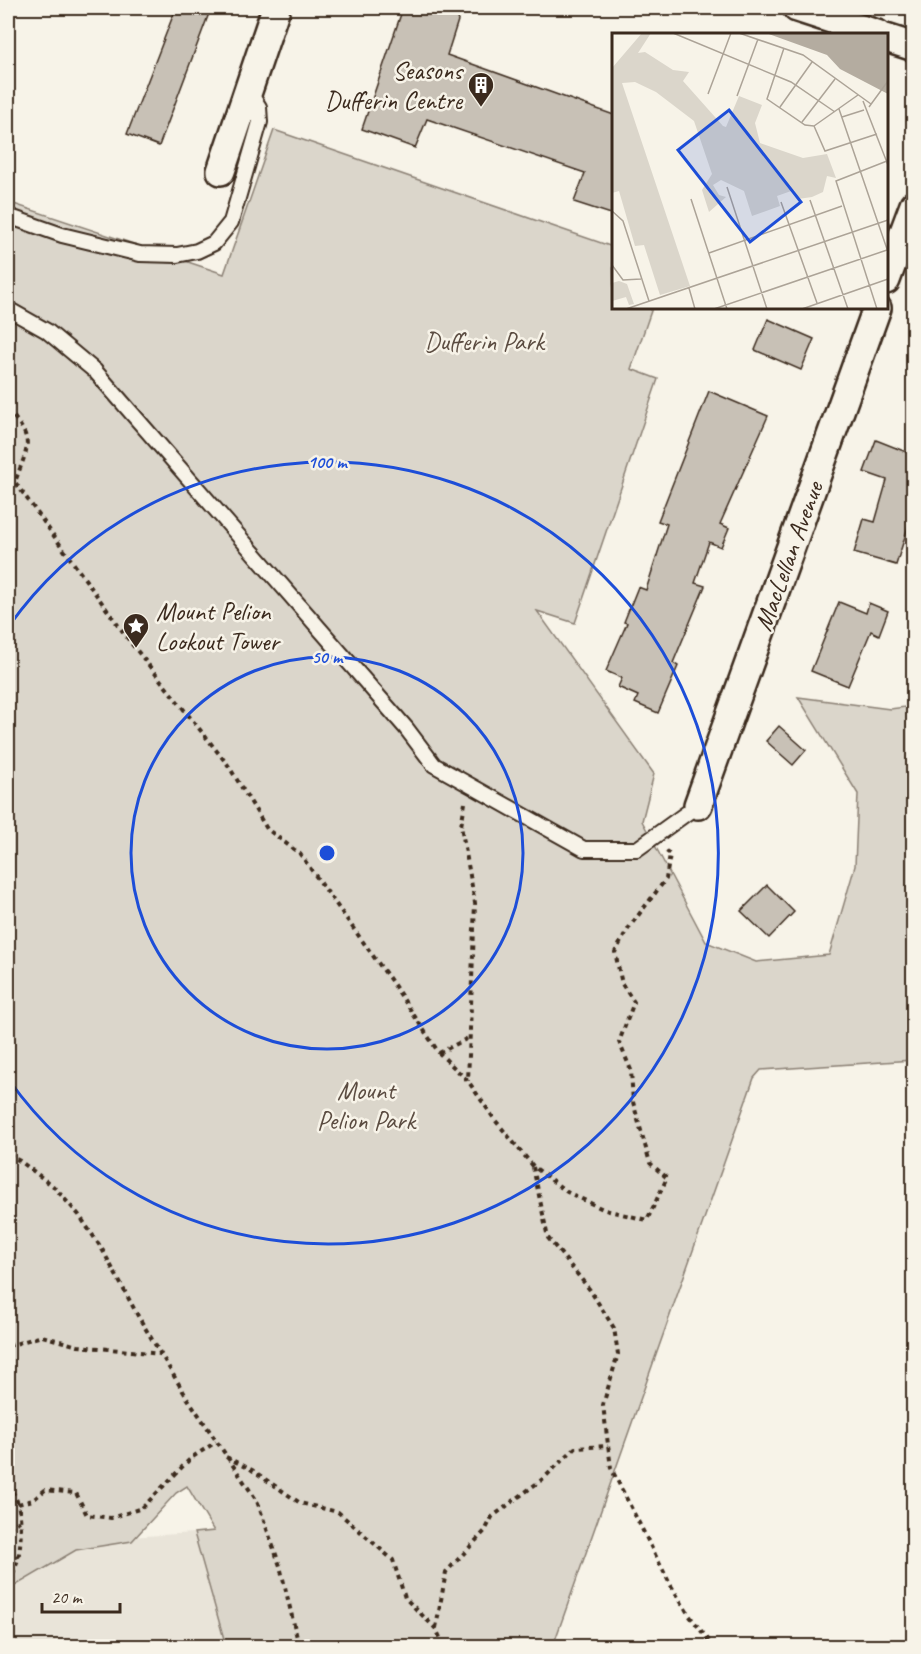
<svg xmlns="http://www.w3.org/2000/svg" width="921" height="1654" font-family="Caveat,sans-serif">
  <rect width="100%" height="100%" fill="#f7f3e8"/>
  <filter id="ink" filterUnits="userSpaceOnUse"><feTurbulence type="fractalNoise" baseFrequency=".0167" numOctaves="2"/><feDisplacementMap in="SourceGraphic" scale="12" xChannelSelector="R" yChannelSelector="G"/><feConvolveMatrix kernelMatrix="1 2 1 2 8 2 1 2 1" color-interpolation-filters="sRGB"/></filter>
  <g filter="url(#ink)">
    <polygon fill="#e9e4d9" points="8,1402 96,1539 194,1533 226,1646 8,1646"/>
    <polygon fill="#dbd6cb" stroke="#8b8074" stroke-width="1.5" points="274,130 613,247 614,308 652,308 631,369 658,379 575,623 537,611 654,774 642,821 706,942 756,962 829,955 855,866 858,794 798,697 890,709 913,706 913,1060 761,1070 754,1078 553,1646 226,1646 194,1533 214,1531 187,1486 176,1493 132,1541 76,1550 8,1590 8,202 224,274"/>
    <g fill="#c8c1b6" stroke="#3b2a1e" stroke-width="1.5">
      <polygon points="176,8 211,8 159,146 127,134"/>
      <polygon points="403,8 462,8 447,55 614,115 614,215 574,202 585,173 427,119 415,148 362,129"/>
      <polygon points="768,319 814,339 801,370 755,350"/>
      <polygon points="709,391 768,416 720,524 729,528 721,547 709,542 695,583 705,586 673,663 678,666 658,713 635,703 638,696 618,687 622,678 606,671 627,623 624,622 638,587 646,590 667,524 658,521"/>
      <polygon points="876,440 914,455 914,508 896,565 854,553 864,519 875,522 887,480 864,472"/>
      <polygon points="839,602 866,613 869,603 888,611 879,635 871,631 848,686 811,671"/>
      <polygon points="779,726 806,750 793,765 766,741"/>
      <polygon points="767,885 794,912 769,938 741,911"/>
    </g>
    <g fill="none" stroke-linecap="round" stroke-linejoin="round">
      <g stroke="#3b2a1e" stroke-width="18">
        <g id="service">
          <polyline points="8,216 62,235 140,254 177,255 197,251 214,243 231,222 260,122 259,107 248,90"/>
          <polyline points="8,309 47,331 95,371 406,728 434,765 584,849 637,849 698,805"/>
        </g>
      </g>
      <g stroke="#3b2a1e" stroke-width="32">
        <g id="minor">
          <polyline points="797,8 877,34"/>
          <polyline points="886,38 914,47"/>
          <polyline points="221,171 276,8"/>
          <polyline points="886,280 914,205"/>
          <polyline points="698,805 877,308"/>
        </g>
      </g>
      <g stroke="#3b2a1e" stroke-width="4" stroke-dasharray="4.5 4.5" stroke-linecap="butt">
        <path d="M8,410C36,442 28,445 15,482L131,643L228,765L267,829L300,854L394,985L439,1053L468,1081L495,1120L533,1166L567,1192L605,1210L647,1220L667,1178L650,1163L633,1102L631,1070L619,1042L634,1002L622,984L615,952L630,926L666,879L670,854L666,851"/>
        <polyline points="465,803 461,826 475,903 468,1081"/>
        <polyline points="439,1053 470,1037"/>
        <polyline points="8,1155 20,1161 53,1186 79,1215 102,1249 138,1316 186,1396 257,1501 280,1566 299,1646"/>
        <polyline points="533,1167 548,1238 590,1290 614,1328 618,1354 603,1405 611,1468 670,1584 689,1615 713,1646"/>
        <polyline points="8,1346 42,1336 78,1346 161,1354"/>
        <polyline points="226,1457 252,1470 300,1503 338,1512 393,1560 405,1598 436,1629 444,1646"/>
        <path d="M8,1483C11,1490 17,1498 18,1505C23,1523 22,1567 8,1580"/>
        <polyline points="18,1504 33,1500 45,1490 76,1493 87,1515 111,1518 142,1508 191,1458 216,1442"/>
        <polyline points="8,1527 20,1521"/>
        <polyline points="8,1562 18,1556"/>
        <polyline points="436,1628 446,1572 485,1531 492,1517 544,1478 575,1448 608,1446"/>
      </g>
      <use href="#service" stroke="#f7f3e8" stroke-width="14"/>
      <use href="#minor" stroke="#f7f3e8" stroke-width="27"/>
    </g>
  </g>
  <g fill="none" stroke="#1d4ed8" stroke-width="3">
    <circle cx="327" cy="853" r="196"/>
    <path d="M9 626A391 391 0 1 1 9 1080"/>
  </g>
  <defs>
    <g id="building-pin" transform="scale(1.35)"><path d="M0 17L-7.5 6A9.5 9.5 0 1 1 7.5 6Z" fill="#3b2a1e" stroke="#f7f3e8"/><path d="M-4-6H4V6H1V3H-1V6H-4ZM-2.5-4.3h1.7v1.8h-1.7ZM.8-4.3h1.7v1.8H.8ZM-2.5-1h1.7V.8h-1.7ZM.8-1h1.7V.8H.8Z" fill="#fff"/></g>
    <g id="sight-pin" transform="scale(1.35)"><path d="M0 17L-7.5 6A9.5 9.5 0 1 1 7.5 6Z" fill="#3b2a1e" stroke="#f7f3e8"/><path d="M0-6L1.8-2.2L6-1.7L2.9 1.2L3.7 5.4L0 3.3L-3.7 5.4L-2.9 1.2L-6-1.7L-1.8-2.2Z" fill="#fff"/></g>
  </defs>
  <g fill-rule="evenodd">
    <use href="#building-pin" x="481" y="85"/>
    <use href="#sight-pin" x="136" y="626"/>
  </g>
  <g text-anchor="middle" stroke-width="5" stroke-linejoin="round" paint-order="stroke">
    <g font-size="26" fill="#3b2a1e" stroke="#f7f3e8" text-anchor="end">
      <text x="462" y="79">Seasons<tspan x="462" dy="30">Dufferin Centre</tspan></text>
      <text x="156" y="620" text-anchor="start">Mount Pelion<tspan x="156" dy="30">Lookout Tower</tspan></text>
    </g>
    <g font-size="26" fill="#5b4c41" stroke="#f7f3e8">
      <text x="484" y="350">Dufferin Park</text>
      <text x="366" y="1099">Mount<tspan x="366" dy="30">Pelion Park</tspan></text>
    </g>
    <g font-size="26" fill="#3b2a1e" stroke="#f7f3e8">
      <text transform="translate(788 556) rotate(-70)" y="9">MacLellan Avenue</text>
    </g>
  </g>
  <g transform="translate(612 33)">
    <rect width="276" height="276" fill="#f7f3e8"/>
    <path d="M30,0H39L26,20L33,19L61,37L77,39L71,48L111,93L114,94L127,63L150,72L143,90L148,110L191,125L215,121L224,145L215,143L211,159L200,164L186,166L182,157L165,163L168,173L140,183L132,158L109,147L101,152L107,162L114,164L97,179L90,157L100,141L82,88L44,59L23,49L10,50L78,253L48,262L32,212L23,213L7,158L0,160V35ZM7,248L15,251L22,271L17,272L14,264L0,268V250Z" fill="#dbd6cb"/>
    <path d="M154,0H276V61L228,36L215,22Z" fill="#b4aca0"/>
    <path fill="none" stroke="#aca397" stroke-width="1.5" d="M61,0L179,49L223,79M127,0L191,22L259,71M172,15L155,66L193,92L202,93M96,61L119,0M125,63L146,6M251,68L276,132M168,74L200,29M257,74L276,48M227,76L276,219M230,84L252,77M190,89L223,46M202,93L213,118L265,101M202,93L246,62M115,154L155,276M79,166L115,276M198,167L236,276M169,169L205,270M0,178L11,188L37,268M97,220L230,173M0,232L11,247L29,246M77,255L83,276M14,276L276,187M102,276L275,217M190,276L276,246M265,276L224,148L275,128"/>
    <path fill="#1d4ed8" fill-opacity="0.15" stroke="#1d4ed8" stroke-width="3" d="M117,77L189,169L138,209L66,117Z"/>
    <rect width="276" height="276" fill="none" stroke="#3b2a1e" stroke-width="3"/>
  </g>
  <circle cx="327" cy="853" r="9" fill="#1d4ed8" stroke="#f7f3e8" stroke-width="3"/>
  <g font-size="18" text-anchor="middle" font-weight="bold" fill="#1d4ed8" stroke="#f7f3e8" stroke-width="5" stroke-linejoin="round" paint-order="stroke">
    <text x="327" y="468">100 m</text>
    <text x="327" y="663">50 m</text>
  </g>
  <rect width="921" height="1654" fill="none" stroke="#f7f3e8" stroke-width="30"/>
  <rect x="15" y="15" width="891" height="1624" fill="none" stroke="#3b2a1e" stroke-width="2" filter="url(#ink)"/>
  <path d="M42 1603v9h78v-9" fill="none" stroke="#3b2a1e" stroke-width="3"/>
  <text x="51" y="1603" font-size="18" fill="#3b2a1e" stroke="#f7f3e8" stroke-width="4.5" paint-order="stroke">20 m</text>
</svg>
